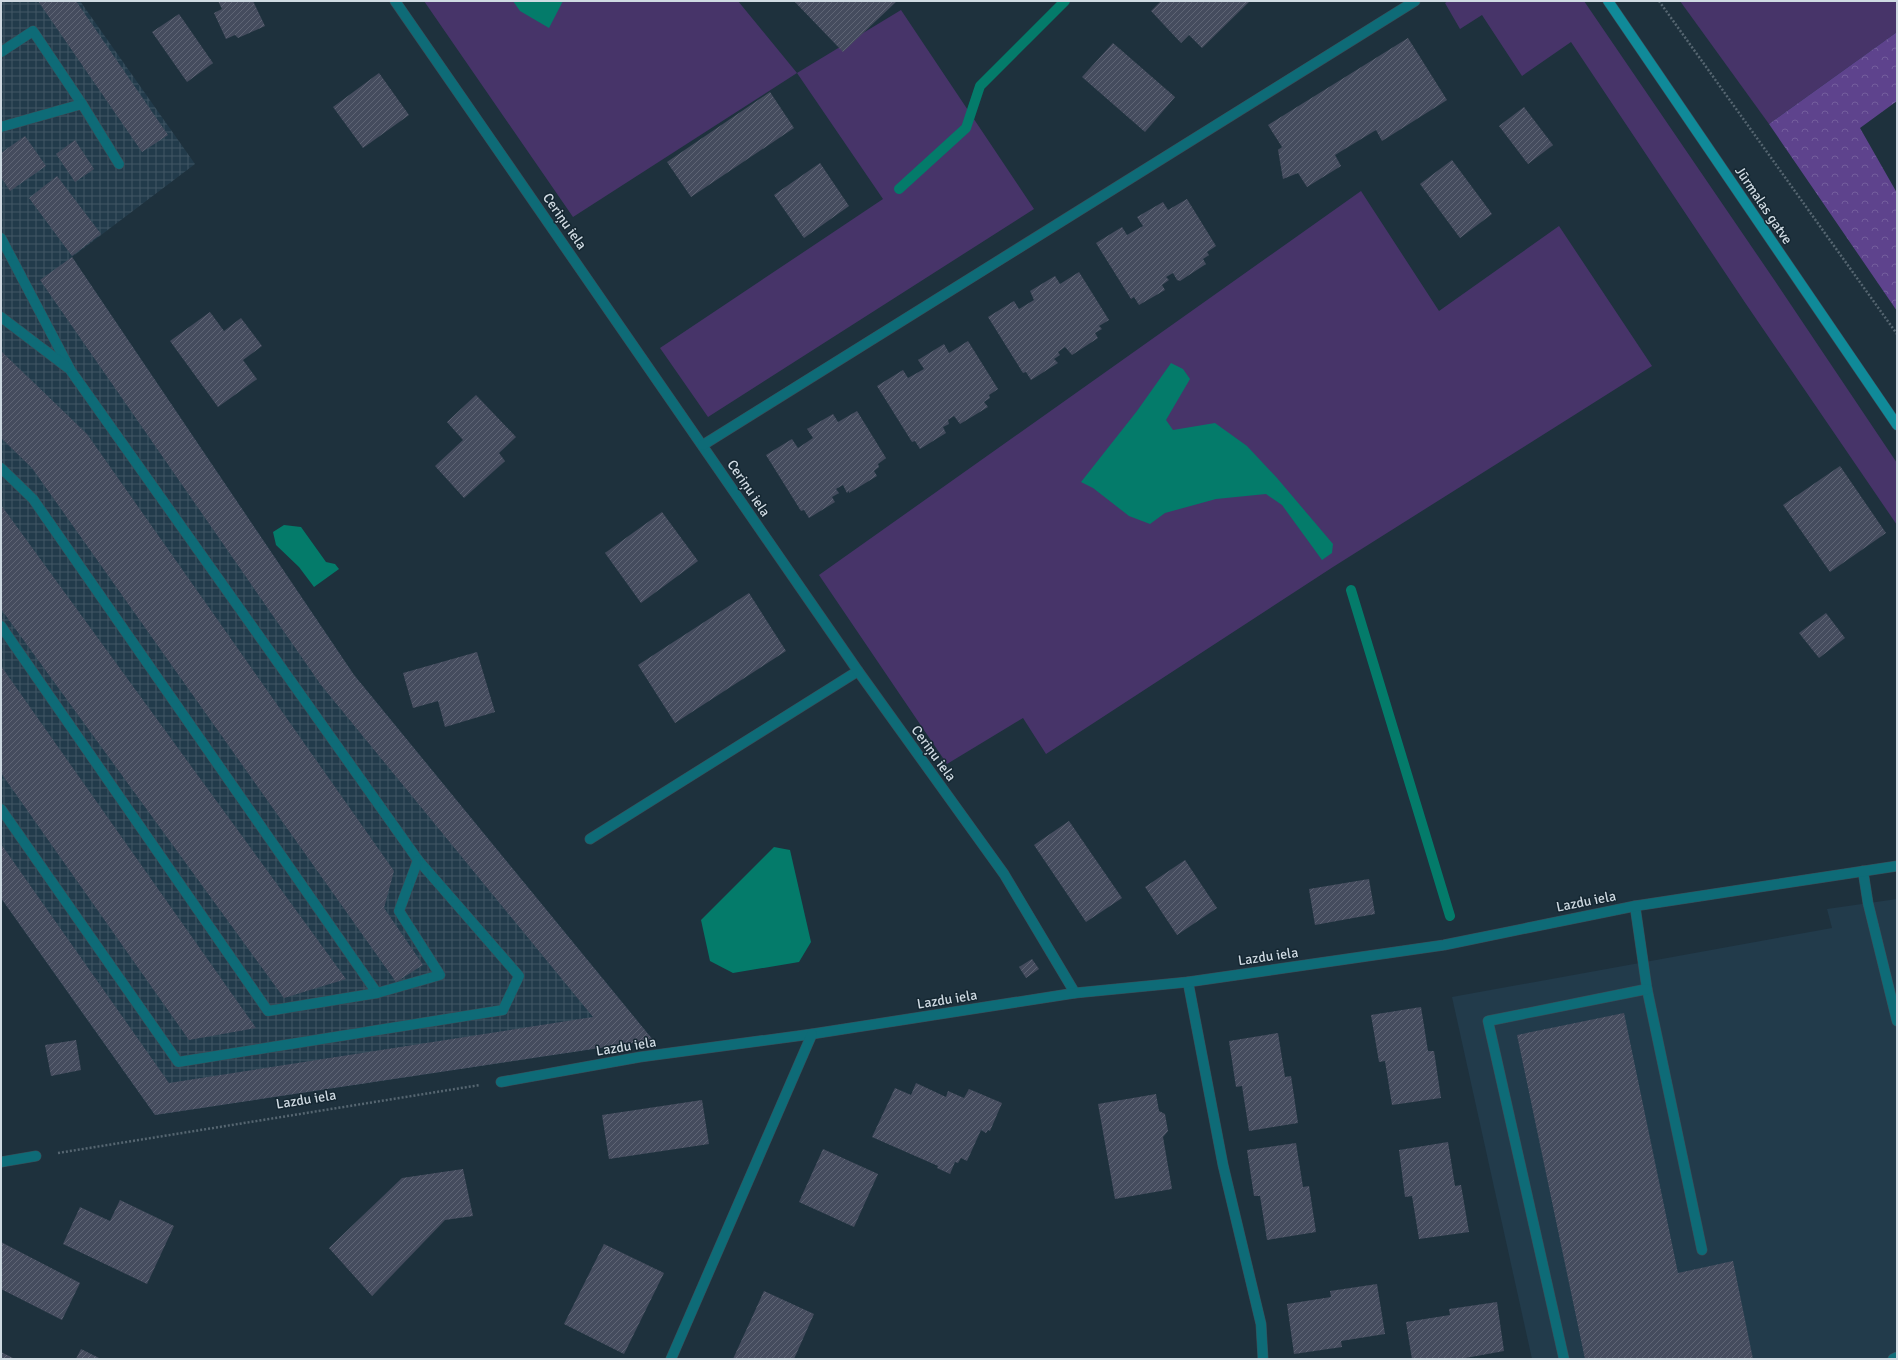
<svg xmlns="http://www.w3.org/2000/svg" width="1898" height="1360" font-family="Signika,sans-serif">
  <defs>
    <pattern id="industrial-grid" width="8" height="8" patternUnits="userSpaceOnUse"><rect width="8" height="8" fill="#223b4b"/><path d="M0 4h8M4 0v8" fill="none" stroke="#415765"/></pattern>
    <pattern id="forest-crowns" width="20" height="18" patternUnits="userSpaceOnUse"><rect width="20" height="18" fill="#5e438d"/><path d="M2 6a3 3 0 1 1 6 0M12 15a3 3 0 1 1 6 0" fill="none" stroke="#745e9d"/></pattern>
    <pattern id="building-hatch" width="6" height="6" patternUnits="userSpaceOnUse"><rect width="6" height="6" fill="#454c5e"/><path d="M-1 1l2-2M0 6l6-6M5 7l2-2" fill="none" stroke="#5f6575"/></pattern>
  </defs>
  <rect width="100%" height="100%" fill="#1e313d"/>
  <polygon fill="#223b4b" points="1897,899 1897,1359 1532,1359 1452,997 1832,928 1827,909"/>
  <polygon fill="url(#industrial-grid)" points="1,1 80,1 195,164 72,257 354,675 653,1040 155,1115 1,898"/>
  <g fill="#473469">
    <polygon points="424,1 738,1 797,73 901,10 1034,209 708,417 660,348 883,199 797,73 573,217"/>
    <polygon points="1448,1 1584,1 1775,281 1897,463 1897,525 1746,304 1571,42 1522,76 1482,15 1460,29 1445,3"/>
    <polygon points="1680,1 1897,1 1897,32 1769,124"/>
    <polygon points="1361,191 1439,311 1559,226 1652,366 1333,567 1046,754 1023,718 947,764 819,575"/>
  </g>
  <polygon fill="url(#forest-crowns)" points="1897,32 1897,101 1860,128 1897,193 1897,311 1769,124"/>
  <g fill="#047b6a">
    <polygon points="513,1 563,1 549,28 520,11"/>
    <polygon points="1171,363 1183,369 1190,379 1166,420 1173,430 1215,423 1247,446 1277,478 1333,544 1332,553 1322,560 1282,505 1266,494 1216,499 1165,513 1150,524 1129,516 1093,488 1081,482 1137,411"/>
    <polygon points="284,525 301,527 326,562 335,564 339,569 314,587 299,567 276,545 273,532"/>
    <polygon points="774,847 790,850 811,942 799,962 733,973 710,961 701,920"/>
  </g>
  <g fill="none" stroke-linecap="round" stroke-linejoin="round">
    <g stroke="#047b6a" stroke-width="10">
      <polyline points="899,189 966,128 980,86 1065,1"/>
      <polyline points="1351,590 1450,916"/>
    </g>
  </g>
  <g fill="url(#building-hatch)">
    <polygon points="38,1 76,1 168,135 142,152"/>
    <polygon points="218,1 253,1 265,26 238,38 235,35 226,39 214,13 222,9"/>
    <polygon points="794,1 897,1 843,52"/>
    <polygon points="1161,1 1250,1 1202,48 1189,35 1181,43 1151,11"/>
    <polygon points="179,14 213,63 187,82 152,32"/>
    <polygon points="1408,38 1447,100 1382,141 1376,130 1335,155 1341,166 1307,187 1298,173 1283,179 1278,150 1282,147 1268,125"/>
    <polygon points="1113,43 1175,97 1145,132 1082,77"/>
    <polygon points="379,73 409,115 363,148 333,107"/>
    <polygon points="770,92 794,128 691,197 667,162"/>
    <polygon points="1524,107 1553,145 1528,164 1499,126"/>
    <polygon points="25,136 46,166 10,191 1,177 1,153"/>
    <polygon points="75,140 94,169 75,182 56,154"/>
    <polygon points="1452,160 1492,214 1460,238 1420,184"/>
    <polygon points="820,163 849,206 804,238 774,195"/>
    <polygon points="57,176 101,234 72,256 29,198"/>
    <polygon points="1187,199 1216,246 1207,252 1209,255 1203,259 1206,264 1180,281 1177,280 1173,273 1166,277 1169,280 1162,285 1165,290 1139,305 1134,297 1131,299 1096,243 1122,227 1127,235 1143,226 1137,217 1163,202 1168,210"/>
    <polygon points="72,257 354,675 653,1040 155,1115 1,898 1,844 169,1083 593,1017 321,685 40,280"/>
    <polygon points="1079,272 1109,320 1099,326 1102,329 1095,333 1098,338 1072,355 1065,347 1058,352 1060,355 1054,359 1058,363 1031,380 1026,372 1023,373 988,317 1014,301 1019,309 1034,300 1030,291 1055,276 1060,284"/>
    <polygon points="210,312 224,331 241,318 262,346 243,360 257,379 218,407 170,341"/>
    <polygon points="968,341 998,389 989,395 990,398 984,402 988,407 960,424 954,416 948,420 949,424 943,427 946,433 920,449 915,441 912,442 877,386 903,370 908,378 924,369 918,360 944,344 949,353"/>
    <polygon points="1,351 87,434 394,871 384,908 423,965 396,982 32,468 1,438"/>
    <polygon points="476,395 516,437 499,453 505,461 464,498 435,466 463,440 447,422"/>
    <polygon points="857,411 886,458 878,464 879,467 874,471 877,476 849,493 849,491 847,493 843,485 836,489 839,493 832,497 835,502 809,518 804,510 801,511 766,455 792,439 798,448 813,438 807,429 833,414 838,422"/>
    <polygon points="1840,466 1886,533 1830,572 1783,505"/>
    <polygon points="1,505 346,979 284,998 1,609"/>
    <polygon points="662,512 698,561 641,603 605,553"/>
    <polygon points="749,593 786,651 675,723 638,665"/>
    <polygon points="1826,613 1845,638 1819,658 1799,633"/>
    <polygon points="477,652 495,712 445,727 438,701 413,708 403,673"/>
    <polygon points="1,666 256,1028 189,1040 1,773"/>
    <polygon points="1069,821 1122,898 1086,922 1034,845"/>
    <polygon points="1185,860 1217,908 1177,935 1145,887"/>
    <polygon points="1369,879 1375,914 1315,925 1309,889"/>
    <polygon points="1032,959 1039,969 1026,978 1019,967"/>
    <polygon points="1421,1007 1428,1051 1434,1051 1441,1098 1392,1105 1385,1061 1379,1062 1371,1015"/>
    <polygon points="1624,1013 1678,1273 1733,1261 1753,1359 1585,1359 1517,1035"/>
    <polygon points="1278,1033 1285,1077 1291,1076 1298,1123 1249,1131 1242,1086 1236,1087 1229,1041"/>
    <polygon points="76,1040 81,1070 51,1076 45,1045"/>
    <polygon points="916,1083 946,1097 948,1091 964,1098 969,1089 1002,1103 990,1131 988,1130 986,1133 981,1130 967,1161 961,1158 958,1163 955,1162 950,1174 937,1168 938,1166 872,1137 895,1088 911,1095"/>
    <polygon points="1156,1094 1159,1111 1165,1114 1168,1131 1163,1137 1172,1189 1115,1199 1098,1104"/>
    <polygon points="702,1100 709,1144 609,1159 602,1115"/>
    <polygon points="1448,1142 1455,1186 1461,1185 1469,1232 1419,1239 1412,1196 1405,1197 1399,1150"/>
    <polygon points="1296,1143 1303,1187 1309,1186 1316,1232 1267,1240 1260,1196 1254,1196 1247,1150"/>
    <polygon points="823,1149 878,1174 854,1227 799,1202"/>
    <polygon points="463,1169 473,1216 445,1220 372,1296 329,1248 402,1178"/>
    <polygon points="120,1200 174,1226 147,1284 63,1244 80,1207 110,1221"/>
    <polygon points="1,1242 80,1283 62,1320 1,1289"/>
    <polygon points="604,1244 664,1273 624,1354 564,1324"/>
    <polygon points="1377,1284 1385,1334 1341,1341 1342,1347 1294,1354 1287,1304 1331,1297 1330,1291"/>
    <polygon points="764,1291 814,1314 794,1359 733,1359"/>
    <polygon points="1497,1302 1504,1351 1460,1359 1412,1359 1406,1322 1450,1315 1449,1309"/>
    <polygon points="81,1349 101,1359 76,1359"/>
    <polygon points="1,1352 15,1359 1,1359"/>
  </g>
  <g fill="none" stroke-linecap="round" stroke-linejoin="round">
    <g stroke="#3a4c57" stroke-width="11">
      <g id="service">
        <polyline points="1,52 33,31 82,104"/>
        <polyline points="1,127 82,104 119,164"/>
        <polyline points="1,238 71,371 418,860 519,976 503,1010 178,1062 1,809"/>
        <polyline points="1,317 68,368"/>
        <polyline points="1,468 33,499 377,993 440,975 399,911 418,860"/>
        <polyline points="1,626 268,1011 377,993"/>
        <polyline points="590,839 858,671"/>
        <polyline points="1863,871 1868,903 1897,1021"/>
        <polyline points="1635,906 1647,989 1702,1250"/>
        <polyline points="1564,1359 1488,1021 1647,989"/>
        <polyline points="1893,1359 1897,1357"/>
      </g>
    </g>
    <g stroke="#3a4c57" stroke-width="11">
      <g id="minor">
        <polyline points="395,1 858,671 1004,874 1075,993"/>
        <polyline points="703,445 1415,1"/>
        <polyline points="1188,982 1223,1165 1261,1324 1263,1359"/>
        <polyline points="501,1082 640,1057 812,1034 1075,993 1188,982 1444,945 1635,906 1897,866"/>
        <polyline points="1,1162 36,1156"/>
        <polyline points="671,1359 812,1034"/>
      </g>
    </g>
    <g stroke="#3a4c57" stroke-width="11">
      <polyline id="secondary" points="1608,1 1897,425"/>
    </g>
    <g stroke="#566671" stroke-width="2.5" stroke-dasharray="2 2" stroke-linecap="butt">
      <polyline points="1659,1 1897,334"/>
      <polyline points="58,1153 480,1085"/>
    </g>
    <use href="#service" stroke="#0e6b77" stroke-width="10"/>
    <use href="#minor" stroke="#0e6b77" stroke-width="10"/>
    <use href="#secondary" stroke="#108a99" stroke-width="10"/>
  </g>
  <g text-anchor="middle" stroke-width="3" stroke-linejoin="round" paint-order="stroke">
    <g font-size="14" fill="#cfdae2" stroke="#152732">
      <text transform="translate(1764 205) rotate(56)" y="5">Jūrmalas gatve</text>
      <text transform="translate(565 221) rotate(55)" y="5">Ceriņu iela</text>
      <text transform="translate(749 488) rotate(56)" y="5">Ceriņu iela</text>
      <text transform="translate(934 753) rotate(54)" y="5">Ceriņu iela</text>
      <text transform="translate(1586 901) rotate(-11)" y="5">Lazdu iela</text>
      <text transform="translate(1268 956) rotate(-8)" y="5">Lazdu iela</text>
      <text transform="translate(947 999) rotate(-9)" y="5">Lazdu iela</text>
      <text transform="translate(626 1046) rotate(-9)" y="5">Lazdu iela</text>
      <text transform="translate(306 1099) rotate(-9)" y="5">Lazdu iela</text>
    </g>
  </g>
  <rect width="1898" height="1360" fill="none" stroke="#cfdae2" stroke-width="4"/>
</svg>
